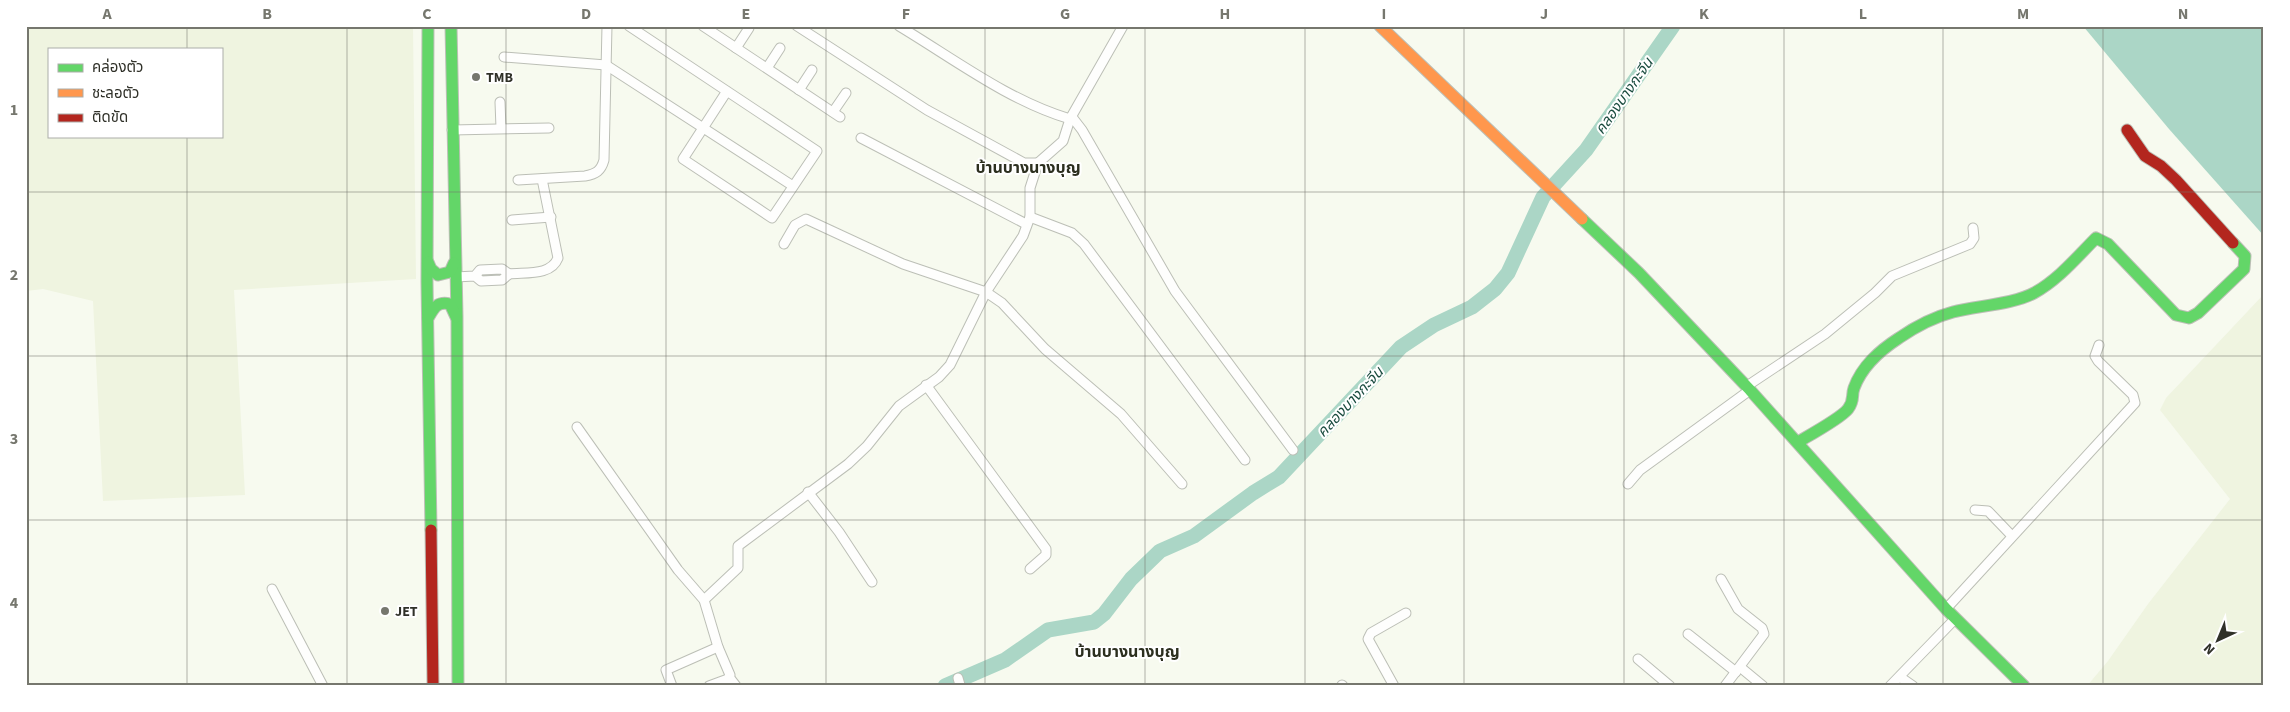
<svg xmlns="http://www.w3.org/2000/svg" width="2290" height="712" font-family="'Source Sans 3','Noto Sans Thai',sans-serif">
  <rect width="100%" height="100%" fill="#f7faef"/>
  <g fill="#eff4e0" fill-rule="evenodd">
    <path d="M26,26H413L416,279L234,290L245,495L103,501L93,301L43,289L26,291ZM49,49H221V136H49Z"/>
    <polygon points="2264,294 2264,686 2087,686 2108,661 2148,604 2230,499 2160,410 2166,398"/>
  </g>
  <polygon fill="#abd6c6" points="2083,26 2264,26 2264,236 2169,129"/>
  <g fill="none" stroke-linecap="round" stroke-linejoin="round">
    <polyline stroke="#abd6c6" stroke-width="15" points="945,686 1005,660 1048,630 1094,622 1104,614 1131,579 1160,551 1194,536 1253,493 1279,477 1401,347 1434,325 1472,307 1495,289 1508,273 1543,197 1586,150 1673,26"/>
    <g stroke="#bcbfb6" stroke-width="11">
      <g id="street">
        <polyline points="629,26 817,151 772,218 683,159 727,91"/>
        <polyline points="703,26 840,117"/>
        <polyline points="797,26 927,110 1024,163 1038,163"/>
        <path d="M899,26C954,59 1009,101 1070,119"/>
        <polyline points="736,48 749,28"/>
        <polyline points="504,57 606,65 793,186"/>
        <polyline points="767,68 780,48"/>
        <polyline points="799,90 812,70"/>
        <polyline points="500,102 501,128"/>
        <polyline points="833,112 846,93"/>
        <polyline points="1072,117 1082,130 1175,291 1293,450"/>
        <polyline points="452,130 549,128"/>
        <polyline points="861,138 1026,224"/>
        <path d="M518,180L585,176C596,174 601,171 604,160L607,26"/>
        <polyline points="1030,217 1072,233 1084,244 1245,460"/>
        <polyline points="512,220 551,217"/>
        <polyline points="784,244 795,225 806,219 903,264 986,292 1002,303 1045,349 1121,414 1182,484"/>
        <path d="M509,274C526,272 551,276 558,258L542,179"/>
        <polyline points="455,277 475,276 481,281 502,280 509,274 502,269 480,270 475,276"/>
        <polyline points="926,385 1046,549 1046,555 1030,569"/>
        <polyline points="1747,386 1825,334 1875,293 1892,276 1970,244 1974,238 1973,228"/>
        <polyline points="577,427 678,570 704,600 718,647 730,675 728,679 709,686"/>
        <polyline points="1628,484 1640,470 1750,390"/>
        <polyline points="808,492 839,532 872,582"/>
        <polyline points="1975,510 1988,511 2012,536"/>
        <polyline points="1721,579 1738,609 1762,628 1764,634 1725,686"/>
        <polyline points="272,589 323,686"/>
        <polyline points="704,600 738,568 738,546 848,464 867,446 899,406 939,377 950,365 986,292 1023,236 1030,217 1030,188 1038,163 1063,141 1070,119 1123,26"/>
        <polyline points="1946,609 2135,403 2133,395 2098,361 2095,356 2099,345"/>
        <polyline points="1688,634 1736,672"/>
        <polyline points="1638,659 1670,686"/>
        <polyline points="1740,667 1763,686"/>
        <polyline points="729,677 736,686"/>
        <polyline points="1900,677 1913,686"/>
        <polyline points="958,678 960,685"/>
        <polyline points="1342,685 1343,686"/>
        <polyline points="672,686 666,670 718,647"/>
        <polyline points="1394,686 1368,639 1371,633 1406,613"/>
        <polyline points="1890,686 1955,619"/>
      </g>
    </g>
    <g stroke="#bcbfb6" stroke-width="13">
      <g id="fast">
        <polyline points="428,26 427,282 431,530"/>
        <polyline points="451,26 457,317 458,686"/>
        <polyline points="1582,219 1639,273 1750,390 1946,609 2024,686"/>
        <polyline points="428,262 431,269 438,275 450,272 454,263"/>
        <path d="M428,318C434,308 437,301 450,304L456,317"/>
        <path d="M1798,442C1810,435 1841,418 1848,409C1855,400 1851,396 1854,388C1862,366 1879,351 1899,338C1915,327 1934,317 1953,312C1976,306 2014,304 2034,293C2058,280 2077,257 2096,238L2108,244L2176,315L2189,318L2198,313L2244,269L2245,256L2233,243"/>
      </g>
    </g>
    <g stroke="#bcbfb6" stroke-width="13">
      <polyline id="slow" points="1380,26 1582,219"/>
    </g>
    <g stroke="#bcbfb6" stroke-width="13">
      <g id="jam">
        <polyline points="2127,130 2145,156 2161,166 2176,180 2233,243"/>
        <polyline points="431,530 433,686"/>
      </g>
    </g>
    <use href="#street" stroke="#fefefd" stroke-width="9"/>
    <use href="#fast" stroke="#63d668" stroke-width="11"/>
    <use href="#slow" stroke="#ff974d" stroke-width="11"/>
    <use href="#jam" stroke="#b3261e" stroke-width="11"/>
  </g>
  <path fill="none" stroke="#76776e" stroke-width="1" stroke-opacity="0.55" d="M187,26V49M347,26V686M506,26V686M666,26V686M826,26V686M985,26V686M1145,26V686M1305,26V686M1464,26V686M1624,26V686M1784,26V686M1943,26V686M2103,26V686M187,136V686M26,192H2264M26,356H2264M26,520H2264"/>
  <g fill="#76776e" stroke="#fff" stroke-width="2">
    <circle cx="476" cy="77" r="5"/>
    <circle cx="385" cy="611" r="5"/>
  </g>
  <g text-anchor="middle" stroke-width="4" stroke-linejoin="round" paint-order="stroke">
    <g font-size="14" font-weight="bold" fill="#303129" stroke="#fff" text-anchor="start">
      <text x="486" y="82">TMB</text>
      <text x="395" y="616">JET</text>
    </g>
    <g font-size="15" font-style="italic" fill="#1a4c3f" stroke="#fff">
      <text transform="translate(1624 96) rotate(-55)" y="5">คลองบางกะจีน</text>
      <text transform="translate(1350 402) rotate(-47)" y="5">คลองบางกะจีน</text>
    </g>
    <g font-size="16" font-weight="bold" fill="#2c2f1f" stroke="#fff">
      <text x="1028" y="173">บ้านบางนางบุญ</text>
      <text x="1127" y="657">บ้านบางนางบุญ</text>
    </g>
  </g>
  <rect width="2290" height="712" fill="none" stroke="#ffffff" stroke-width="55"/>
  <rect x="48" y="48" width="175" height="90" fill="#ffffff" stroke="#acada9"/>
  <rect x="58" y="64" width="25" height="8" fill="#63d668" stroke="#acada9"/>
  <text x="92" y="72" font-size="15" fill="#303129">คล่องตัว</text>
  <rect x="58" y="89" width="25" height="8" fill="#ff974d" stroke="#acada9"/>
  <text x="92" y="98" font-size="15" fill="#303129">ชะลอตัว</text>
  <rect x="58" y="114" width="25" height="8" fill="#b3261e" stroke="#acada9"/>
  <text x="92" y="122" font-size="15" fill="#303129">ติดขัด</text>
  <g transform="translate(2218 640) rotate(224)" stroke="#ffffff" stroke-width="4" paint-order="stroke">
  <path d="M0-4L9 19L0 12L-9 19Z" fill="#303129"/>
  <text y="-8" font-size="14" font-weight="bold" text-anchor="middle" fill="#303129">N</text>
  </g>
  <rect x="28" y="28" width="2234" height="656" fill="none" stroke="#76776e" stroke-width="2"/>
  <g font-size="16" text-anchor="middle" font-weight="bold" fill="#76776e">
    <text x="107" y="19">A</text>
    <text x="267" y="19">B</text>
    <text x="427" y="19">C</text>
    <text x="586" y="19">D</text>
    <text x="746" y="19">E</text>
    <text x="906" y="19">F</text>
    <text x="1065" y="19">G</text>
    <text x="1225" y="19">H</text>
    <text x="1384" y="19">I</text>
    <text x="1544" y="19">J</text>
    <text x="1704" y="19">K</text>
    <text x="1863" y="19">L</text>
    <text x="2023" y="19">M</text>
    <text x="2183" y="19">N</text>
    <text x="14" y="115">1</text>
    <text x="14" y="280">2</text>
    <text x="14" y="444">3</text>
    <text x="14" y="608">4</text>
  </g>
</svg>
